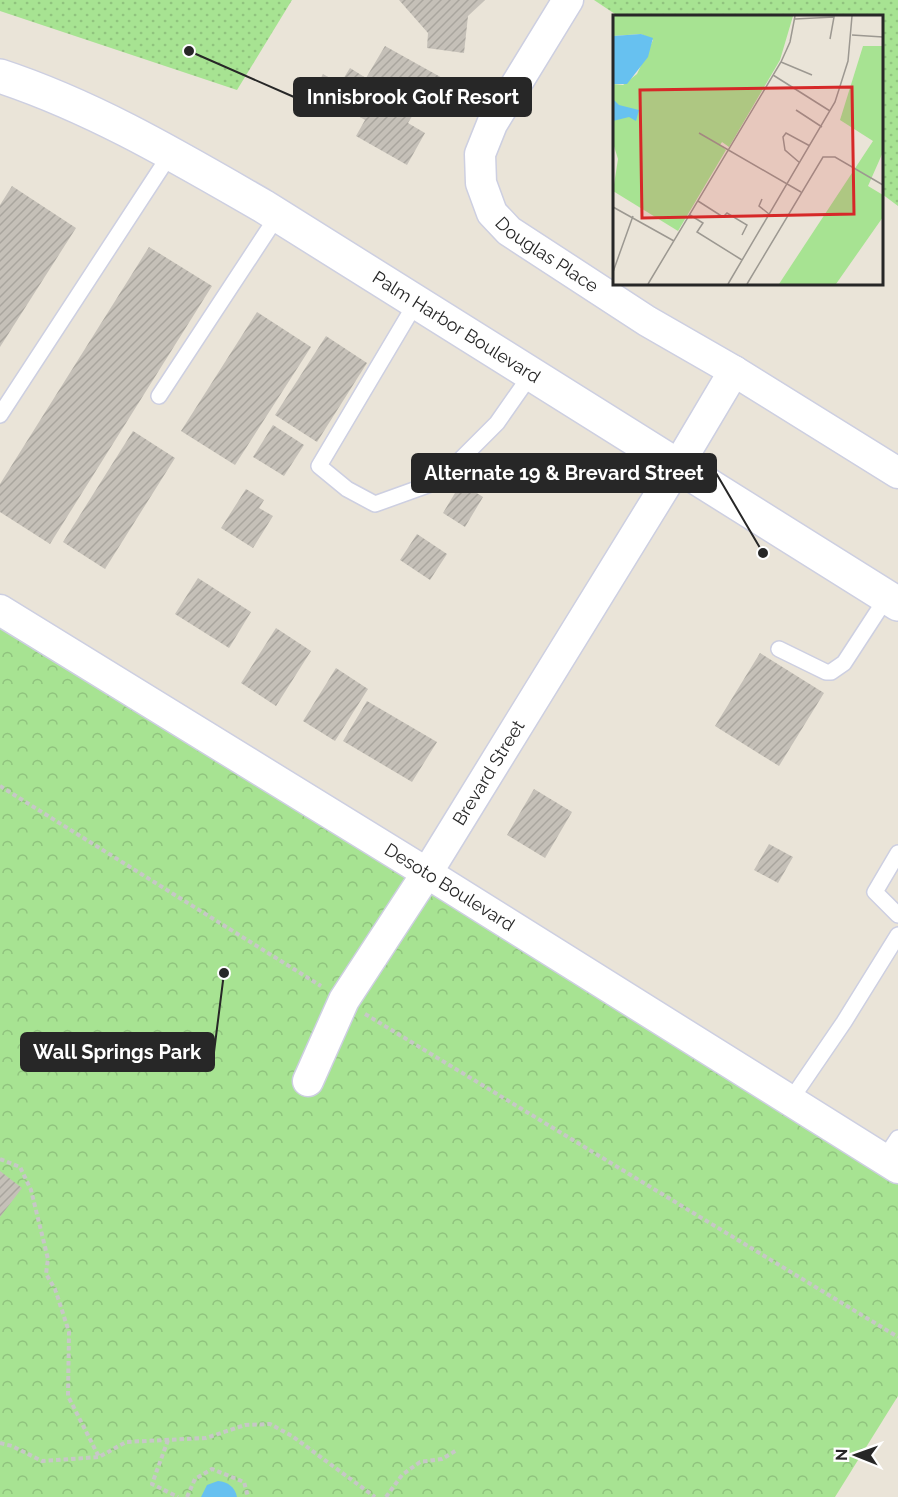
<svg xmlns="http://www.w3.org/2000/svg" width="898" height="1497" font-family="Raleway,sans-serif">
  <defs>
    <pattern id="grass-dots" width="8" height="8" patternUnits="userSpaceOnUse" patternTransform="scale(1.5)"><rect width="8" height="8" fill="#a7e392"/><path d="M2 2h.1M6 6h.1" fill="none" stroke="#90c37e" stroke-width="1.8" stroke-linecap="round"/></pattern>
    <pattern id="park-crowns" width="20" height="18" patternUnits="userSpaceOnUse" patternTransform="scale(1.5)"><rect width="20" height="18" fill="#a7e392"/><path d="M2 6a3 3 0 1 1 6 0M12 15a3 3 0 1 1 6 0" fill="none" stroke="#90c37e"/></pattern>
    <pattern id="building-hatch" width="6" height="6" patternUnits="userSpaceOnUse" patternTransform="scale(1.5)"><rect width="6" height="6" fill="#c5c0b8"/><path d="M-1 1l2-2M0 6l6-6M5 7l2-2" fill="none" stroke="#a9a59e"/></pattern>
  </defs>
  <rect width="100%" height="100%" fill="#eae4d8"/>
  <g fill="url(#grass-dots)">
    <polygon points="0,0 292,0 237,90 0,11"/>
    <polygon points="594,0 898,0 898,206 882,194 882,16 618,16"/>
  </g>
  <polygon fill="url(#park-crowns)" points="0,626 431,892 898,1184 898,1396 835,1497 0,1497"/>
  <path fill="#67c1f0" d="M218,1481C228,1482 235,1487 237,1497H201L207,1485Z"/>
  <g fill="url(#building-hatch)">
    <polygon points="399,0 485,0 468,16 464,53 427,48 428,33"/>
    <polygon points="385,46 453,84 444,100 427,91 408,123 425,133 407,165 356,136 365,120 314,91 323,74 340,84 350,68 366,78"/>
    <polygon points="12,186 76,228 0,347 0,205"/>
    <polygon points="149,247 212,286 50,544 0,512 0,484"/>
    <polygon points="257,312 311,347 235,465 181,431"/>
    <polygon points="326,336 367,363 317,442 275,415"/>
    <polygon points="273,425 304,445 284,476 253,457"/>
    <polygon points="133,431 175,458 105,569 63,542"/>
    <polygon points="461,483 483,497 465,527 443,513"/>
    <polygon points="246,489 264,500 259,508 273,516 253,548 221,528"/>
    <polygon points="417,534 447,554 430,580 400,560"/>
    <polygon points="198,578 251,612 229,648 175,614"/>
    <polygon points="276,628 311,651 276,706 241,683"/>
    <polygon points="760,653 824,693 779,766 715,726"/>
    <polygon points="336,668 368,689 335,741 303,721"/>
    <polygon points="367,701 437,742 412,782 343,741"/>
    <polygon points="534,789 572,812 545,858 507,835"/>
    <polygon points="769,844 793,857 778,883 754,870"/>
    <polygon points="0,1171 22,1188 0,1217"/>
  </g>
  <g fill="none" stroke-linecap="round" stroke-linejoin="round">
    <g stroke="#cdcfe1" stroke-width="18">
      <g id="lane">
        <polyline points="417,301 319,466 347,489 375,504 439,481 497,423 532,373"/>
        <polyline points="159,396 278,215"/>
        <polyline points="0,415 171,153"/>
        <polyline points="779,649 826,672 831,672 844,663 887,597"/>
        <polyline points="898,853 875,892 898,915"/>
        <polyline points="790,1101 844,1022 898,935"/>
        <polyline points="884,1159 898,1138"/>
      </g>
    </g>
    <g stroke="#cdcfe1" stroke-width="33">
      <g id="street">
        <path id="s1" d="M568,0L492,124L480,154L481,183L492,213L509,231L647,321L734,371L898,473"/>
        <path id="s2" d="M0,610L427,873L898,1168"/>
        <path id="s3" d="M308,1081L344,1000L427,873L677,467L734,371"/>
      </g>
    </g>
    <g stroke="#cdcfe1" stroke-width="36">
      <g id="secondary">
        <path id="s4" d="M0,76C94,107 178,157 263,206L898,604"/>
      </g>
    </g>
    <g stroke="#c7c7c7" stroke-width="4" stroke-dasharray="4.5 3" stroke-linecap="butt">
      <polyline points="0,786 321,986"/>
      <polyline points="365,1014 898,1337"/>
      <polyline points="0,1159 20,1167 31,1190 48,1259 46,1274 55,1289 69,1332 68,1396 99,1457"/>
      <polyline points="168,1440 152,1484 178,1497"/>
      <polyline points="0,1443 12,1446 42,1461 99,1457 126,1442 206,1438 245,1425 270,1424 292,1436 375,1497"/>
      <polyline points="187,1497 195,1479 212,1469 244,1482 248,1497"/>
      <polyline points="386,1497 402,1475 420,1462 442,1459 457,1450"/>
    </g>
    <use href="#lane" stroke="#fff" stroke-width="15"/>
    <use href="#street" stroke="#fff" stroke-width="30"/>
    <use href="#secondary" stroke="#fff" stroke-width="33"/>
  </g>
  <g text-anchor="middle" stroke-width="5" stroke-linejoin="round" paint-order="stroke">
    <g font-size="18" fill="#272727" stroke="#fff">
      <text dy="6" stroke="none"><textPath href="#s1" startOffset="308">Douglas Place</textPath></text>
      <text dy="6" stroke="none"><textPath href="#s4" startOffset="522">Palm Harbor Boulevard</textPath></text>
      <text dy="6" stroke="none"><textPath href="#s3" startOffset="358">Brevard Street</textPath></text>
      <text dy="6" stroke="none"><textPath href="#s2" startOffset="528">Desoto Boulevard</textPath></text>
    </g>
  </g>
  <g transform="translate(613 15)">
    <rect width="270" height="270" fill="#eae4d8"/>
    <path d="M250,31H270V137L255,171L270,180V202L223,269H166L260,126L227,105Z" fill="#a7e392"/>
    <path d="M0,1H180L167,45L116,132L109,127L107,130L113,135L65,216L0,176L5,144L0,128V69L10,70L24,59L40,25L28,19L0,21Z" fill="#a7e392"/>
    <path d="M28,19L40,23L35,42L14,69H0V21ZM0,84L6,90L26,95L23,106L16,102L0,106Z" fill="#67c1f0"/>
    <path fill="none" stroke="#9c9891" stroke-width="1.5" d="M182,4L221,2L217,24M239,20L270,22M168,47L199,60M160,60L217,96M183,95L209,112M86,118L188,177M187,148L172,135L170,122L173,118L197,131M149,184L146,191L156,199M85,186L110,202L114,198L134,210L129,220M0,192L61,226M77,200L90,208L84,217L129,245M0,257L20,201M35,269L168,47L177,27L182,1M115,269L222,87L235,46L239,1M134,269L210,142H222L270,170"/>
    <path fill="#d62828" fill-opacity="0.15" stroke="#d62828" stroke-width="3" d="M239,72L241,199L29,203L27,75Z"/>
    <rect width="270" height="270" fill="none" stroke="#272727" stroke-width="3"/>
  </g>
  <path fill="none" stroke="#272727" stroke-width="2" d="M189 51L294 97M763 553L716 473M224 973L214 1052"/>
  <g fill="#272727" stroke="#fff" stroke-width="2">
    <circle cx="189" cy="51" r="6"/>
    <circle cx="763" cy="553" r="6"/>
    <circle cx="224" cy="973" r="6"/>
  </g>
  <g fill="#272727" stroke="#272727" stroke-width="2">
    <rect x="294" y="78" width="237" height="38" rx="6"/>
    <rect x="412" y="454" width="304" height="38" rx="6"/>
    <rect x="21" y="1033" width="193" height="38" rx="6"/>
  </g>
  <g font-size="20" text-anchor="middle" font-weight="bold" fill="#fff">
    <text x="413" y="104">Innisbrook Golf Resort</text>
    <text x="564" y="480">Alternate 19 &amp; Brevard Street</text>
    <text x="117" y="1059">Wall Springs Park</text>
  </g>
  <g transform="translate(856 1455) rotate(271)" stroke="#ffffff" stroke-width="4.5" paint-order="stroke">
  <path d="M0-4.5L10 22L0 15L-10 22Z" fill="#272727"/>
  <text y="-9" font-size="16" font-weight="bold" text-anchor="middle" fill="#272727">N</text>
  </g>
</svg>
